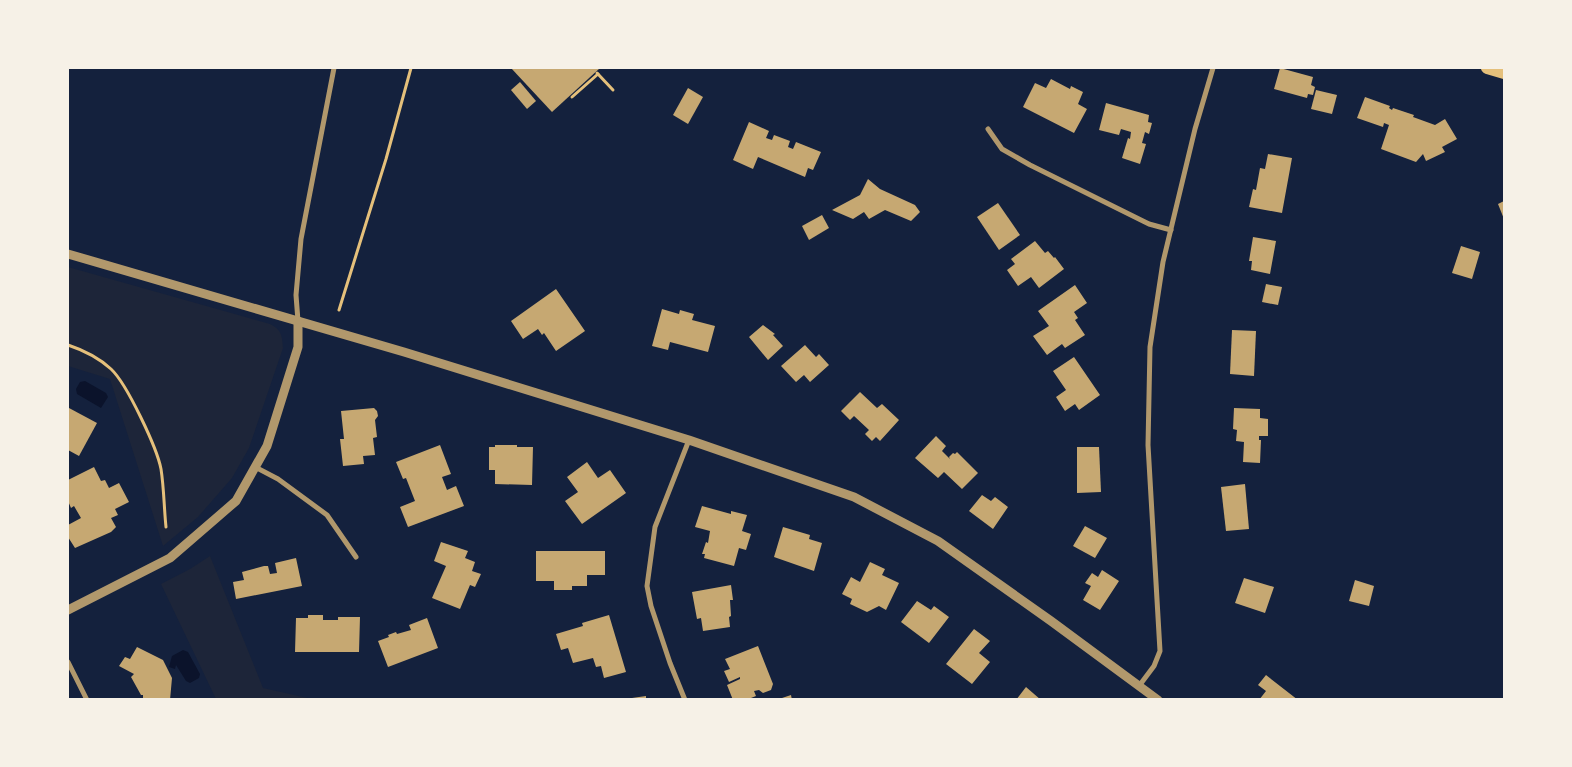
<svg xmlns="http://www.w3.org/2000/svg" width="1572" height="767" font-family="'Golos Text',sans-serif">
  <rect width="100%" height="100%" fill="#14213d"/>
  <g fill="#1d2539">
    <path d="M68,267L270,324C282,330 282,336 283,348L249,448L232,478L198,517L163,546L110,379L68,366Z"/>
    <polygon points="210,556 263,688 312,699 216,699 161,584 190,569"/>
  </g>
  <g fill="#0b132b">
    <polygon points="85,381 106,393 108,397 101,408 77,394 76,389 80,382"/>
    <polygon points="183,650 188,652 200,674 199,678 190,683 186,681 176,665 175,669 169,667 172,656"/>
  </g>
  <g fill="#c6a872">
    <polygon points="511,68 600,68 552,112"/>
    <polygon points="1280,68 1313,77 1311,85 1315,87 1313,95 1308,94 1307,98 1274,89"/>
    <polygon points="1051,79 1070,89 1071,86 1083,92 1078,104 1087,109 1074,133 1023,107 1035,83 1046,88"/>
    <polygon points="520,82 536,101 527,109 511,90"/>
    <polygon points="688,88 703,97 688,124 673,115"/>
    <polygon points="1316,90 1337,95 1332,114 1311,109"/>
    <polygon points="1365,97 1390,106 1389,108 1392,110 1393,108 1414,115 1413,117 1435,125 1445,119 1457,139 1442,147 1445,152 1426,161 1423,154 1416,162 1381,149 1389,125 1384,123 1383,127 1357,118"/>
    <polygon points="1106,103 1149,115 1148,122 1152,123 1149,134 1145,132 1142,143 1146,144 1140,164 1122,158 1128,138 1130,139 1131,132 1121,129 1119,135 1099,130"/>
    <polygon points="749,122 769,131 766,138 772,140 774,135 790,141 788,147 793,149 796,142 821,152 813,170 808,168 805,177 758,157 753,169 733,160"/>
    <polygon points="1268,154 1292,158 1282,213 1249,207 1253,189 1256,190 1260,168 1265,169"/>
    <polygon points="868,179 880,189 915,205 920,212 911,221 885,210 869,219 864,212 853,219 832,210 860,195"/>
    <polygon points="1504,201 1504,219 1498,204"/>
    <polygon points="998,203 1020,235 999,250 977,217"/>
    <polygon points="822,215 829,228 809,240 802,226"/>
    <polygon points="1253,237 1276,241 1270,274 1251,270 1252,261 1249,261"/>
    <polygon points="1035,241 1045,253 1048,251 1054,258 1055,257 1064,269 1039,288 1031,277 1018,286 1007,270 1015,264 1011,259"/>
    <polygon points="1461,246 1480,252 1472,279 1452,273"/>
    <polygon points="1266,284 1282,287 1278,305 1262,302"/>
    <polygon points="1075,285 1087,303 1074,312 1078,318 1075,320 1085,335 1065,348 1062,344 1047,355 1033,336 1049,326 1038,311"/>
    <polygon points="556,289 585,331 556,351 544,333 542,335 538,329 523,339 511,321"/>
    <polygon points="662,309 679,314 680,310 694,314 692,320 715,326 708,352 670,342 668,350 652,346"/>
    <polygon points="763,325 775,334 773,335 783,346 768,360 749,337"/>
    <polygon points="1232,330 1256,331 1254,376 1230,374"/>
    <polygon points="805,345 816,357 819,354 829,365 810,382 804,375 796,382 781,366"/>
    <polygon points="1074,357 1100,395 1079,410 1075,404 1065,411 1056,397 1066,390 1053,371"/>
    <polygon points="860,392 877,408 882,404 899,420 880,441 876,437 872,441 865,434 869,430 854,416 850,420 841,411"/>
    <polygon points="69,408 97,423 79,456 68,450"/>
    <polygon points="374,408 377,411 378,416 375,420 377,437 373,438 375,455 363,456 364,464 343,466 340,439 344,439 341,411"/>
    <polygon points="1234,408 1260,409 1260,418 1268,419 1268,436 1259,436 1259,440 1261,440 1260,463 1243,462 1244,442 1236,441 1237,430 1233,429"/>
    <polygon points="936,436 946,446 942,451 950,459 949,457 953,453 955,454 957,452 978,473 962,489 944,472 938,478 915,458"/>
    <polygon points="440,445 451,474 442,477 447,490 456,486 464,506 408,527 400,507 415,501 406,478 403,479 396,462"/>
    <polygon points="495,445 517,445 517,447 533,447 532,485 495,484 495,470 489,470 489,447 495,447"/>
    <polygon points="1077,447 1099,447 1101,492 1077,493"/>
    <polygon points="587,462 598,478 610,470 626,493 582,524 565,501 578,492 567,477"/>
    <polygon points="94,467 101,481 105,480 109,488 119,483 129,502 115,509 118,515 111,518 116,527 111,532 75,548 68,537 68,525 81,518 74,506 71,508 68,501 68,491 69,490 68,480"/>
    <polygon points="1245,484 1249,529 1226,531 1221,487"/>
    <polygon points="982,495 991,501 995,497 1008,507 993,529 969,511"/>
    <polygon points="702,506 731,514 731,511 747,515 742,531 751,534 746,550 739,548 734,566 704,558 705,554 702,554 706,542 708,543 710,531 695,527"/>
    <polygon points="1085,526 1107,538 1095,558 1073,546"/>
    <polygon points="783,527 810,535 809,539 822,543 814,571 774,557"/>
    <polygon points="441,542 468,551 465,558 475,562 472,571 481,574 475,587 470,585 460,609 432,598 446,566 434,561"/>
    <polygon points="536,551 605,551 605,575 587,575 587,586 572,586 572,590 554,590 554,581 536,581"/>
    <polygon points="296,558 302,586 236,599 233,582 244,580 242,572 264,566 268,566 270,574 277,573 275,563"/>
    <polygon points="870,562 885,569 882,575 899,583 886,610 879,606 867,612 850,604 852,599 842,594 851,577 860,582"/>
    <polygon points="1102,570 1119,581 1100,610 1083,600 1091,586 1085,583 1092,573 1098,577"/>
    <polygon points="1244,578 1274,587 1265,613 1235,603"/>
    <polygon points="1355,580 1374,586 1369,606 1349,601"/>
    <polygon points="731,585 733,600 730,600 731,616 729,617 730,627 703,631 701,618 697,619 692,592"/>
    <polygon points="917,601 931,610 934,606 949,617 929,643 901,622"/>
    <polygon points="308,615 323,615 323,620 338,620 338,617 360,617 359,652 295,652 296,618 308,618"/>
    <polygon points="609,615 626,672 604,678 601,666 596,667 593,658 573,663 568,648 561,650 556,634 583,626 582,623"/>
    <polygon points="427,618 438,648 388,667 378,641 389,637 388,635 396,632 397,634 411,630 409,625"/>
    <polygon points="974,629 990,641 979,653 990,662 972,684 946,664"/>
    <polygon points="758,646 773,684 771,690 763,693 759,690 754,691 756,696 746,700 733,700 727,685 740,679 740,677 729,682 724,671 730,669 725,659"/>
    <polygon points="137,647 163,660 172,678 170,700 143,700 143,695 141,695 131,677 134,674 119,666 125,657 130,659"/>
    <polygon points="1266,675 1298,700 1259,700 1266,691 1258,685"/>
    <polygon points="1026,687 1041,700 1016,700"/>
    <polygon points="791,695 792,700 779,700 779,699"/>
    <polygon points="646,696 646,700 632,700 632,698"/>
  </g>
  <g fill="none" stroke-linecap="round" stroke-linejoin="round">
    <g stroke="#e5c07b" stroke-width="3">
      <polyline points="597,73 613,90"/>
      <polyline points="572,97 598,74"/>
      <polyline points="339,310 386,159 411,68"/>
      <path d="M68,345C83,350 99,358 111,369C127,384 157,448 161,469C164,488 164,508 166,527"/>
    </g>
    <g stroke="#b1986c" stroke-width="5">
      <polyline points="988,129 1002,149 1030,165 1149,224 1171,230"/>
      <polyline points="298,321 296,295 301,239 334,68"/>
      <polyline points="255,467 278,479 327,515 356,557"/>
      <polyline points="68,662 87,700"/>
      <polyline points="1139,686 1154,666 1160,651 1148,445 1150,347 1163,262 1195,129 1213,68"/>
      <polyline points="685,700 670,663 651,606 647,586 655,527 689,440"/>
    </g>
    <g stroke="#b1986c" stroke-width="9">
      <polyline points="68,254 404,352 689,440 854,497 938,541 1051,621 1158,700"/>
      <polyline points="68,610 170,558 236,501 267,446 298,347 298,321"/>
    </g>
    <polyline stroke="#e5c07b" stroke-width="12" points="1487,68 1504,73"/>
  </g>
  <rect width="1572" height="767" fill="none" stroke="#f6f1e7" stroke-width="138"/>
</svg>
